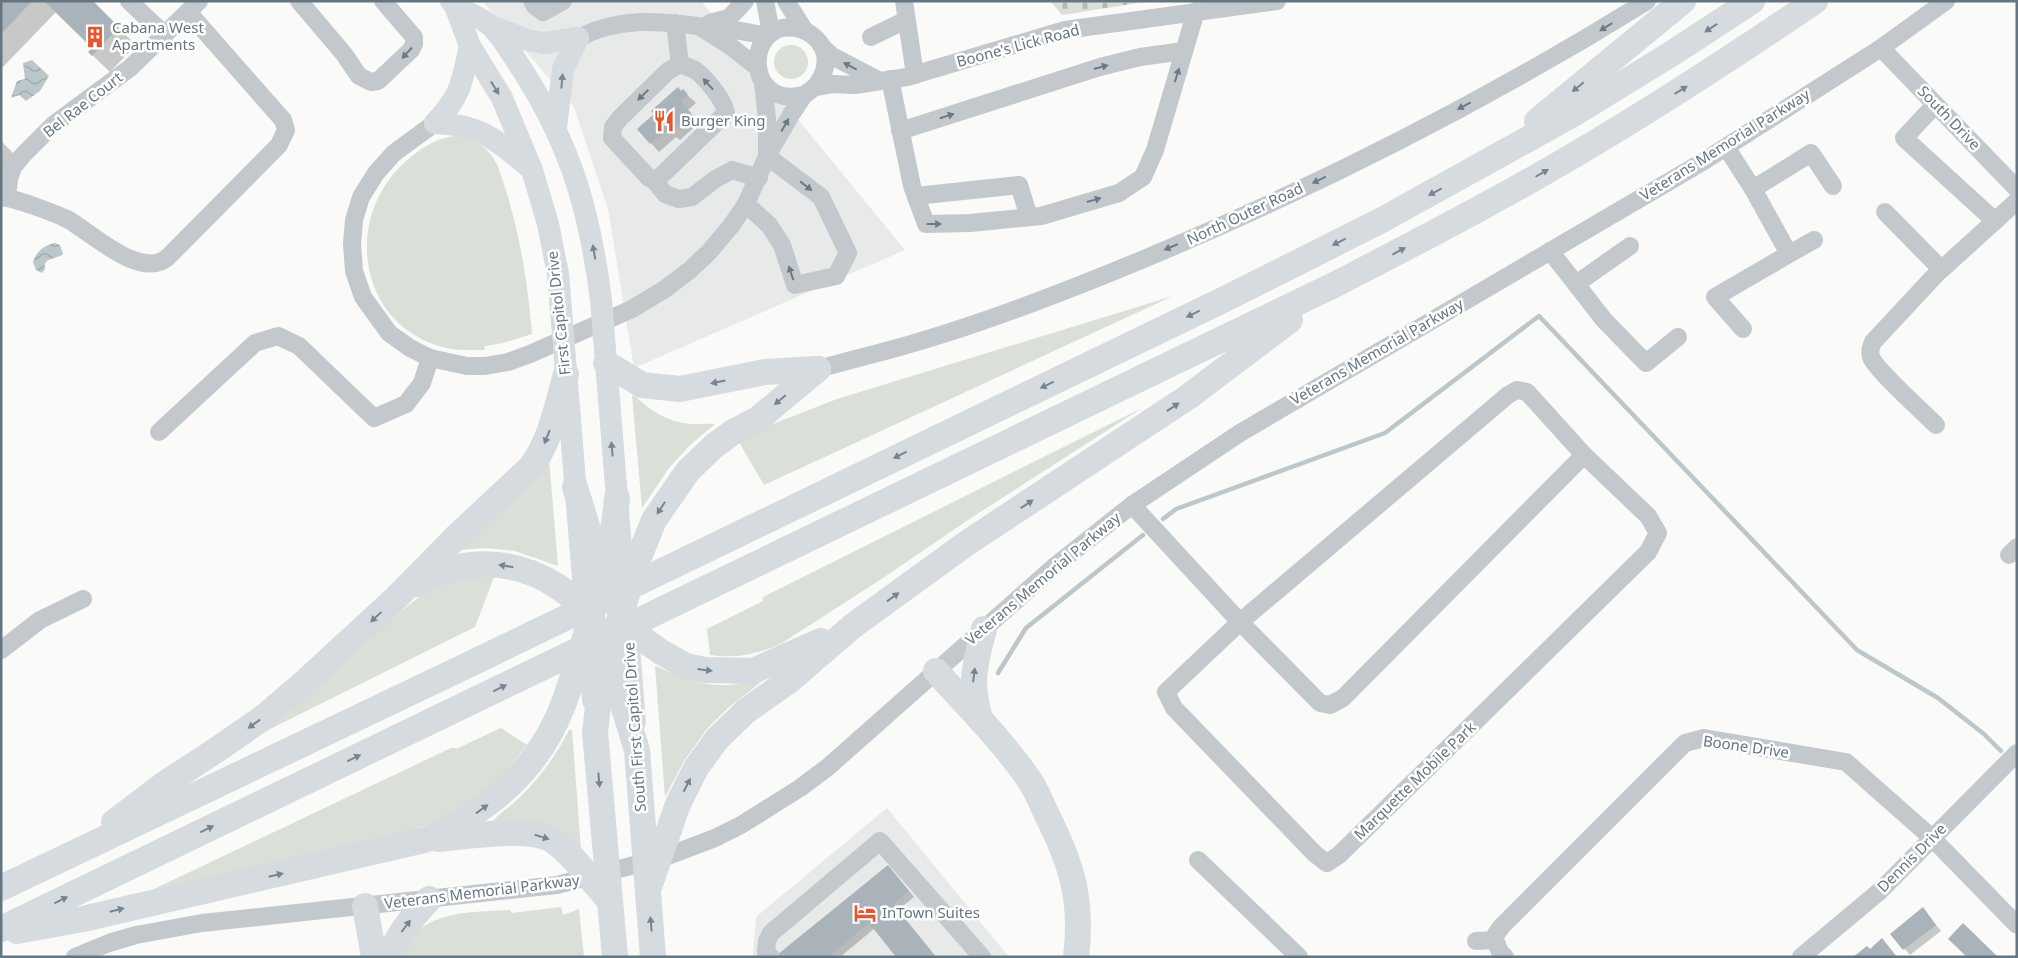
<svg xmlns="http://www.w3.org/2000/svg" width="2018" height="958" font-family="'Noto Sans',sans-serif">
  <defs>
    <pattern id="cemetery-stones" width="16" height="16" patternUnits="userSpaceOnUse" patternTransform="scale(1.25)"><rect width="16" height="16" fill="#dadfd7"/><path d="M2 7V4a2 2 0 0 1 4 0v3zM10 15v-3a2 2 0 0 1 4 0v3z" fill="#b4b9b4"/></pattern>
    <pattern id="water-waves" width="16" height="10" patternUnits="userSpaceOnUse" patternTransform="scale(1.25)"><rect width="16" height="10" fill="#bbc7cb"/><path d="M0 5q4-4 8 0t8 0" fill="none" stroke="#9ca6aa"/></pattern>
  </defs>
  <rect width="100%" height="100%" fill="#fafaf8"/>
  <g fill="#e8e9e9">
    <polygon points="482,1 701,1 905,250 634,368 608,209 574,107"/>
    <polygon points="887,808 1009,957 753,957 756,917"/>
  </g>
  <g fill="#dadfd7">
    <circle cx="791" cy="62" r="17"/>
    <path d="M454,136C467,138 480,142 489,152C499,164 502,179 507,194C521,240 528,286 532,334L503,343L485,346L484,350C469,350 454,351 439,346C357,321 344,217 405,162C420,149 434,139 454,136Z"/>
    <polygon points="1173,296 764,485 739,442 765,427 837,399"/>
    <path d="M634,395C651,411 667,422 691,424C699,425 707,423 715,424L690,445L669,468L642,508L632,396Z"/>
    <path d="M1142,408L968,520L883,578L782,643C759,654 736,659 710,655L707,629L763,601V597Z"/>
    <polygon points="549,459 558,566 515,551 486,548 459,550"/>
    <polygon points="463,577 494,577 475,627 256,736 399,613 424,593"/>
    <path d="M655,666C676,674 694,684 718,685C732,686 747,682 760,683L729,707L706,730L684,761L665,797Z"/>
    <path d="M501,728L527,745C513,762 500,781 482,794C460,810 437,821 412,830L154,891V889L451,748H458Z"/>
    <path d="M569,730H572L581,850L492,822C498,814 510,807 518,799C539,779 556,756 569,730Z"/>
    <path d="M561,907L563,915L579,909L584,957H402C407,949 412,936 419,930C443,910 481,912 510,910L512,913Z"/>
  </g>
  <polygon fill="url(#cemetery-stones)" points="1050,1 1150,1 1062,15"/>
  <g fill="url(#water-waves)">
    <polygon points="32,60 49,76 40,91 26,101 19,95 11,98 17,81 25,79 23,63"/>
    <path d="M55,243L60,245L63,254C55,260 43,257 45,269L42,273L36,270L33,262C36,252 44,245 55,243Z"/>
  </g>
  <g fill="#0003">
    <polygon points="1,1 91,1 136,45 110,72 89,52 93,48 56,12 1,69"/>
    <polygon points="683,91 696,103 688,110 699,123 680,140 676,137 659,152 651,143"/>
    <polygon points="1,141 17,157 1,173"/>
    <polygon points="893,872 914,897 898,910 936,957 898,957 875,928 840,957 780,957"/>
    <polygon points="1923,909 1941,931 1910,955 1892,934"/>
  </g>
  <g fill="none" stroke-linecap="round" stroke-linejoin="round">
    <g stroke="#bbc7cb" stroke-width="4.5">
      <polyline points="1163,519 1176,509 1385,433 1539,316 1857,650 1938,698 1984,734 2001,751"/>
      <polyline points="998,673 1026,628 1143,535"/>
    </g>
  </g>
  <g fill="#aab3b9">
    <polygon points="1,1 32,1 1,34"/>
    <polygon points="44,1 93,1 119,27 92,56 88,52 92,48"/>
    <polygon points="678,87 681,91 683,89 688,94 680,101 691,113 670,132 667,129 650,144 637,129 654,114 651,111"/>
    <polygon points="888,865 909,891 893,904 936,957 896,957 869,923 828,957 779,957 777,955"/>
    <polygon points="1923,907 1936,925 1903,950 1890,934"/>
    <polygon points="1963,923 1998,957 1967,957 1948,939"/>
    <polygon points="1882,938 1897,957 1853,957 1867,946 1870,949"/>
  </g>
  <g fill="none" stroke-linecap="round" stroke-linejoin="round">
    <g stroke="#c3c8cc" stroke-width="18">
      <polyline points="129,1 165,35"/>
      <polyline points="299,1 344,54 359,76 371,82 378,81 411,50 414,44 414,37 383,1"/>
      <polyline points="532,1 535,6 543,12 563,1"/>
      <polyline points="765,1 771,33"/>
      <polyline points="786,1 805,31"/>
      <polyline points="904,1 915,75"/>
      <polyline points="675,23 680,64"/>
      <polyline points="710,23 729,18 745,1"/>
      <polyline points="700,27 730,46 757,67"/>
      <polyline points="871,37 906,20"/>
      <path d="M578,38C619,17 655,21 698,26C722,28 744,31 767,36"/>
      <polyline points="823,48 832,56 878,80"/>
      <polyline points="1881,48 2017,189"/>
      <polyline points="680,64 668,71 620,118 613,127 612,138 649,178 653,179 665,194 679,199 692,197 714,180 732,170 759,178"/>
      <polyline points="890,79 912,186 926,224 970,223 1041,216 1119,193 1143,177 1155,150 1196,11"/>
      <polyline points="763,83 767,119 767,155"/>
      <path d="M804,95C741,110 745,14 800,29C810,32 818,39 823,48C829,62 824,76 815,87"/>
      <polyline points="1935,105 1904,138 1995,221"/>
      <polyline points="435,123 394,153 376,173 361,197 354,220 352,244 354,271 363,297 389,333 410,348 430,358 467,366 485,366 508,362 530,354 632,309 665,289 690,270 709,252 731,226 746,204 767,156 792,113 804,95 815,87 833,84 855,85 907,77 1065,30 1277,1"/>
      <polyline points="900,131 1100,67 1140,57 1184,51"/>
      <polyline points="1726,147 1753,189 1789,254 1814,240"/>
      <path d="M653,179H657L665,172L726,113C725,101 705,77 695,70C691,68 685,66 680,64"/>
      <polyline points="1753,189 1811,153 1833,186"/>
      <polyline points="916,196 1019,185 1029,217"/>
      <path d="M1,197C15,198 54,213 67,219C91,232 141,281 168,257L279,145L286,130L283,120L188,12"/>
      <polyline points="7,198 9,179 13,167 24,154 53,125 130,68 199,1"/>
      <polyline points="746,204 769,225 782,245 795,285 836,276 848,253 821,197 767,156"/>
      <polyline points="1885,212 1940,268 1942,269 2017,201"/>
      <polyline points="1550,251 1576,284 1630,246"/>
      <polyline points="1576,284 1604,320 1646,363 1678,337"/>
      <polyline points="1743,329 1715,297 1789,254"/>
      <path d="M818,369C853,359 889,351 924,340C1001,317 1077,287 1151,256C1322,184 1489,99 1647,1"/>
      <polygon points="1517,390 1527,392 1584,455 1648,516 1658,533 1648,552 1339,855 1327,863 1315,854 1174,708 1166,692 1240,622 1508,395"/>
      <path d="M1936,425C1923,412 1876,370 1871,357C1869,351 1871,347 1873,342L1941,269"/>
      <polyline points="159,432 255,343 278,336 299,346 374,418 406,404 422,383 430,358"/>
      <polyline points="1132,505 1240,622 1320,703 1330,705 1343,698 1584,455"/>
      <polyline points="2009,555 2017,547"/>
      <polyline points="1,650 40,620 83,599"/>
      <polyline points="1198,860 1299,957"/>
      <polyline points="1495,940 1496,934 1502,926 1685,743 1704,738 1846,762 1932,838 2017,925"/>
      <polyline points="1495,940 1500,952 1505,957"/>
      <polyline points="1476,941 1495,940"/>
      <polyline points="75,957 109,943 136,935 202,923 557,885 665,857 715,838 741,825 800,788 828,767 1055,566 1132,505 1240,433 1704,161 1881,48 1946,1"/>
      <polyline points="771,957 766,952 767,941 771,933 880,841 982,957"/>
      <polyline points="1801,957 1880,891 2017,753"/>
    </g>
    <g stroke="#d6dbdf" stroke-width="22">
      <path d="M451,1L455,6C466,12 483,18 492,27C505,41 515,59 525,74C572,149 590,213 601,300L635,722"/>
      <polyline points="455,6 470,46 502,98 532,170 548,224 558,274 593,700"/>
      <polyline points="491,26 527,40 544,43 578,38"/>
      <path d="M435,123C482,125 496,140 530,168"/>
      <path d="M435,123C461,96 462,82 470,46"/>
      <polyline points="556,128 563,69 578,38"/>
    </g>
    <g stroke="#d6dbdf" stroke-width="26">
      <polyline points="1537,121 1683,1"/>
      <polyline points="606,363 642,385 680,389 765,372 818,369"/>
      <polyline points="575,487 602,575"/>
      <path d="M418,584C461,557 514,558 557,586C571,595 584,607 593,621"/>
      <polyline points="620,613 644,640 661,652 686,666 705,670 753,671 821,641"/>
      <polyline points="608,657 637,750 653,957"/>
      <path d="M936,671C968,707 1003,741 1030,781C1037,791 1041,803 1047,815C1072,865 1083,900 1076,957"/>
      <path d="M980,718C969,682 975,664 984,629"/>
      <path d="M114,822L163,785L218,749L264,717L307,680L396,598L455,538L531,467C551,440 557,406 566,374"/>
      <path d="M437,839C464,837 525,827 548,838C567,846 594,884 609,900"/>
      <polyline points="1,888 468,665 1227,298 1382,220 1575,113 1671,54 1752,1"/>
      <polyline points="648,890 678,804 696,768 717,739 746,711 790,680 854,625 967,543 1188,397 1290,320"/>
      <polyline points="365,906 374,957"/>
      <path d="M1,929L1340,282C1388,257 1437,232 1484,206C1598,145 1708,74 1815,1"/>
      <path d="M17,931L83,919L424,840C482,815 531,777 558,717C570,690 578,660 587,631C601,586 613,545 617,498"/>
      <path d="M390,957C398,933 412,918 429,899"/>
      <polyline points="615,957 595,732 601,681 635,567 654,520 688,471 714,446 733,432 758,419 818,369"/>
    </g>
  </g>
  <defs><path id="oneway-solid" d="M-6-.8H1V-3.2L6.5 0L1 3.2V.8H-6Z" transform="scale(1.25)"/></defs>
  <g fill="#6a7a87">
    <use href="#oneway-solid" transform="translate(1606 27) rotate(148)"/>
    <use href="#oneway-solid" transform="translate(407 53) rotate(133)"/>
    <use href="#oneway-solid" transform="translate(850 66) rotate(-152)"/>
    <use href="#oneway-solid" transform="translate(1101 67) rotate(-15)"/>
    <use href="#oneway-solid" transform="translate(1177 75) rotate(-73)"/>
    <use href="#oneway-solid" transform="translate(708 84) rotate(-132)"/>
    <use href="#oneway-solid" transform="translate(643 95) rotate(136)"/>
    <use href="#oneway-solid" transform="translate(1464 106) rotate(152)"/>
    <use href="#oneway-solid" transform="translate(947 116) rotate(-18)"/>
    <use href="#oneway-solid" transform="translate(785 125) rotate(-60)"/>
    <use href="#oneway-solid" transform="translate(1319 180) rotate(154)"/>
    <use href="#oneway-solid" transform="translate(806 186) rotate(38)"/>
    <use href="#oneway-solid" transform="translate(1094 200) rotate(-16)"/>
    <use href="#oneway-solid" transform="translate(934 224)"/>
    <use href="#oneway-solid" transform="translate(1171 247) rotate(157)"/>
    <use href="#oneway-solid" transform="translate(791 273) rotate(-108)"/>
  </g>
  <g fill="#768591">
    <use href="#oneway-solid" transform="translate(1711 28) rotate(147)"/>
    <use href="#oneway-solid" transform="translate(562 81) rotate(-85)"/>
    <use href="#oneway-solid" transform="translate(1578 87) rotate(141)"/>
    <use href="#oneway-solid" transform="translate(495 88) rotate(58)"/>
    <use href="#oneway-solid" transform="translate(1681 90) rotate(-31)"/>
    <use href="#oneway-solid" transform="translate(1542 173) rotate(-30)"/>
    <use href="#oneway-solid" transform="translate(1435 192) rotate(152)"/>
    <use href="#oneway-solid" transform="translate(1339 242) rotate(154)"/>
    <use href="#oneway-solid" transform="translate(1399 251) rotate(-28)"/>
    <use href="#oneway-solid" transform="translate(594 252) rotate(-100)"/>
    <use href="#oneway-solid" transform="translate(1193 314) rotate(154)"/>
    <use href="#oneway-solid" transform="translate(718 382) rotate(168)"/>
    <use href="#oneway-solid" transform="translate(1047 385) rotate(154)"/>
    <use href="#oneway-solid" transform="translate(780 400) rotate(140)"/>
    <use href="#oneway-solid" transform="translate(1173 407) rotate(-34)"/>
    <use href="#oneway-solid" transform="translate(547 437) rotate(112)"/>
    <use href="#oneway-solid" transform="translate(612 449) rotate(-95)"/>
    <use href="#oneway-solid" transform="translate(900 455) rotate(154)"/>
    <use href="#oneway-solid" transform="translate(1027 504) rotate(-33)"/>
    <use href="#oneway-solid" transform="translate(661 508) rotate(123)"/>
    <use href="#oneway-solid" transform="translate(506 566) rotate(-171)"/>
    <use href="#oneway-solid" transform="translate(893 597) rotate(-36)"/>
    <use href="#oneway-solid" transform="translate(376 617) rotate(137)"/>
    <use href="#oneway-solid" transform="translate(705 670) rotate(7)"/>
    <use href="#oneway-solid" transform="translate(974 675) rotate(-83)"/>
    <use href="#oneway-solid" transform="translate(500 688) rotate(-26)"/>
    <use href="#oneway-solid" transform="translate(254 724) rotate(144)"/>
    <use href="#oneway-solid" transform="translate(354 758) rotate(-26)"/>
    <use href="#oneway-solid" transform="translate(599 780) rotate(85)"/>
    <use href="#oneway-solid" transform="translate(687 785) rotate(-63)"/>
    <use href="#oneway-solid" transform="translate(482 809) rotate(-36)"/>
    <use href="#oneway-solid" transform="translate(207 829) rotate(-26)"/>
    <use href="#oneway-solid" transform="translate(542 837) rotate(17)"/>
    <use href="#oneway-solid" transform="translate(276 875) rotate(-13)"/>
    <use href="#oneway-solid" transform="translate(61 900) rotate(-26)"/>
    <use href="#oneway-solid" transform="translate(117 910) rotate(-14)"/>
    <use href="#oneway-solid" transform="translate(651 924) rotate(-95)"/>
    <use href="#oneway-solid" transform="translate(406 926) rotate(-53)"/>
  </g>
  <defs>
    <g id="building-bare" transform="scale(1.725)"><path d="M-4-6H4V6H1V3H-1V6H-4ZM-2.5-4.3h1.7v1.8h-1.7ZM.8-4.3h1.7v1.8H.8ZM-2.5-1h1.7V.8h-1.7ZM.8-1h1.7V.8H.8Z" fill="#e4572e" stroke="#fff" stroke-width="2.5" paint-order="stroke"/></g>
    <g id="restaurant-bare" transform="scale(1.725)"><path d="M-5-6h1v4h1v-4h1v4h1v-4h1v5L-1.5 .5V6h-2V.5L-5-1ZM5-6V6H3V1.5H1.5Q1.5-4 5-6Z" fill="#e4572e" stroke="#fff" stroke-width="2.5" paint-order="stroke"/></g>
    <g id="hotel-bare" transform="scale(1.725)"><path d="M-6-4.5h1.5V1H6V5H4.5V3h-9V5H-6ZM-4 0a1.8 1.8 0 1 1 3.6 0ZM.5 0V-2.5h3Q6-2.5 6 0Z" fill="#e4572e" stroke="#fff" stroke-width="2.5" paint-order="stroke"/></g>
  </defs>
  <g fill-rule="evenodd">
    <use href="#building-bare" x="95" y="37"/>
    <use href="#restaurant-bare" x="664" y="121"/>
    <use href="#hotel-bare" x="865" y="913"/>
  </g>
  <g text-anchor="middle" stroke-width="5" stroke-linejoin="round" paint-order="stroke">
    <g font-size="15" fill="#657683" stroke="#fff" text-anchor="start">
      <text x="112" y="33">Cabana West<tspan x="112" dy="17">Apartments</tspan></text>
      <text x="681" y="126">Burger King</text>
      <text x="882" y="918">InTown Suites</text>
    </g>
    <g font-size="15" fill="#657683" stroke="#fff">
      <text transform="translate(1018 46) rotate(-15)" y="5">Boone's Lick Road</text>
      <text transform="translate(83 105) rotate(-38)" y="5">Bel Rae Court</text>
      <text transform="translate(1949 118) rotate(46)" y="5">South Drive</text>
      <text transform="translate(1725 145) rotate(-32)" y="5">Veterans Memorial Parkway</text>
      <text transform="translate(1245 214) rotate(-25)" y="5">North Outer Road</text>
      <text transform="translate(559 313) rotate(-96)" y="5">First Capitol Drive</text>
      <text transform="translate(1377 352) rotate(-30)" y="5">Veterans Memorial Parkway</text>
      <text transform="translate(1043 579) rotate(-40)" y="5">Veterans Memorial Parkway</text>
      <text transform="translate(635 727) rotate(-94)" y="5">South First Capitol Drive</text>
      <text transform="translate(1746 747) rotate(8)" y="5">Boone Drive</text>
      <text transform="translate(1415 781) rotate(-44)" y="5">Marquette Mobile Park</text>
      <text transform="translate(1912 858) rotate(-45)" y="5">Dennis Drive</text>
      <text transform="translate(482 892) rotate(-7)" y="5">Veterans Memorial Parkway</text>
    </g>
  </g>
  <rect width="2018" height="958" fill="none" stroke="#657683" stroke-width="5"/>
</svg>
